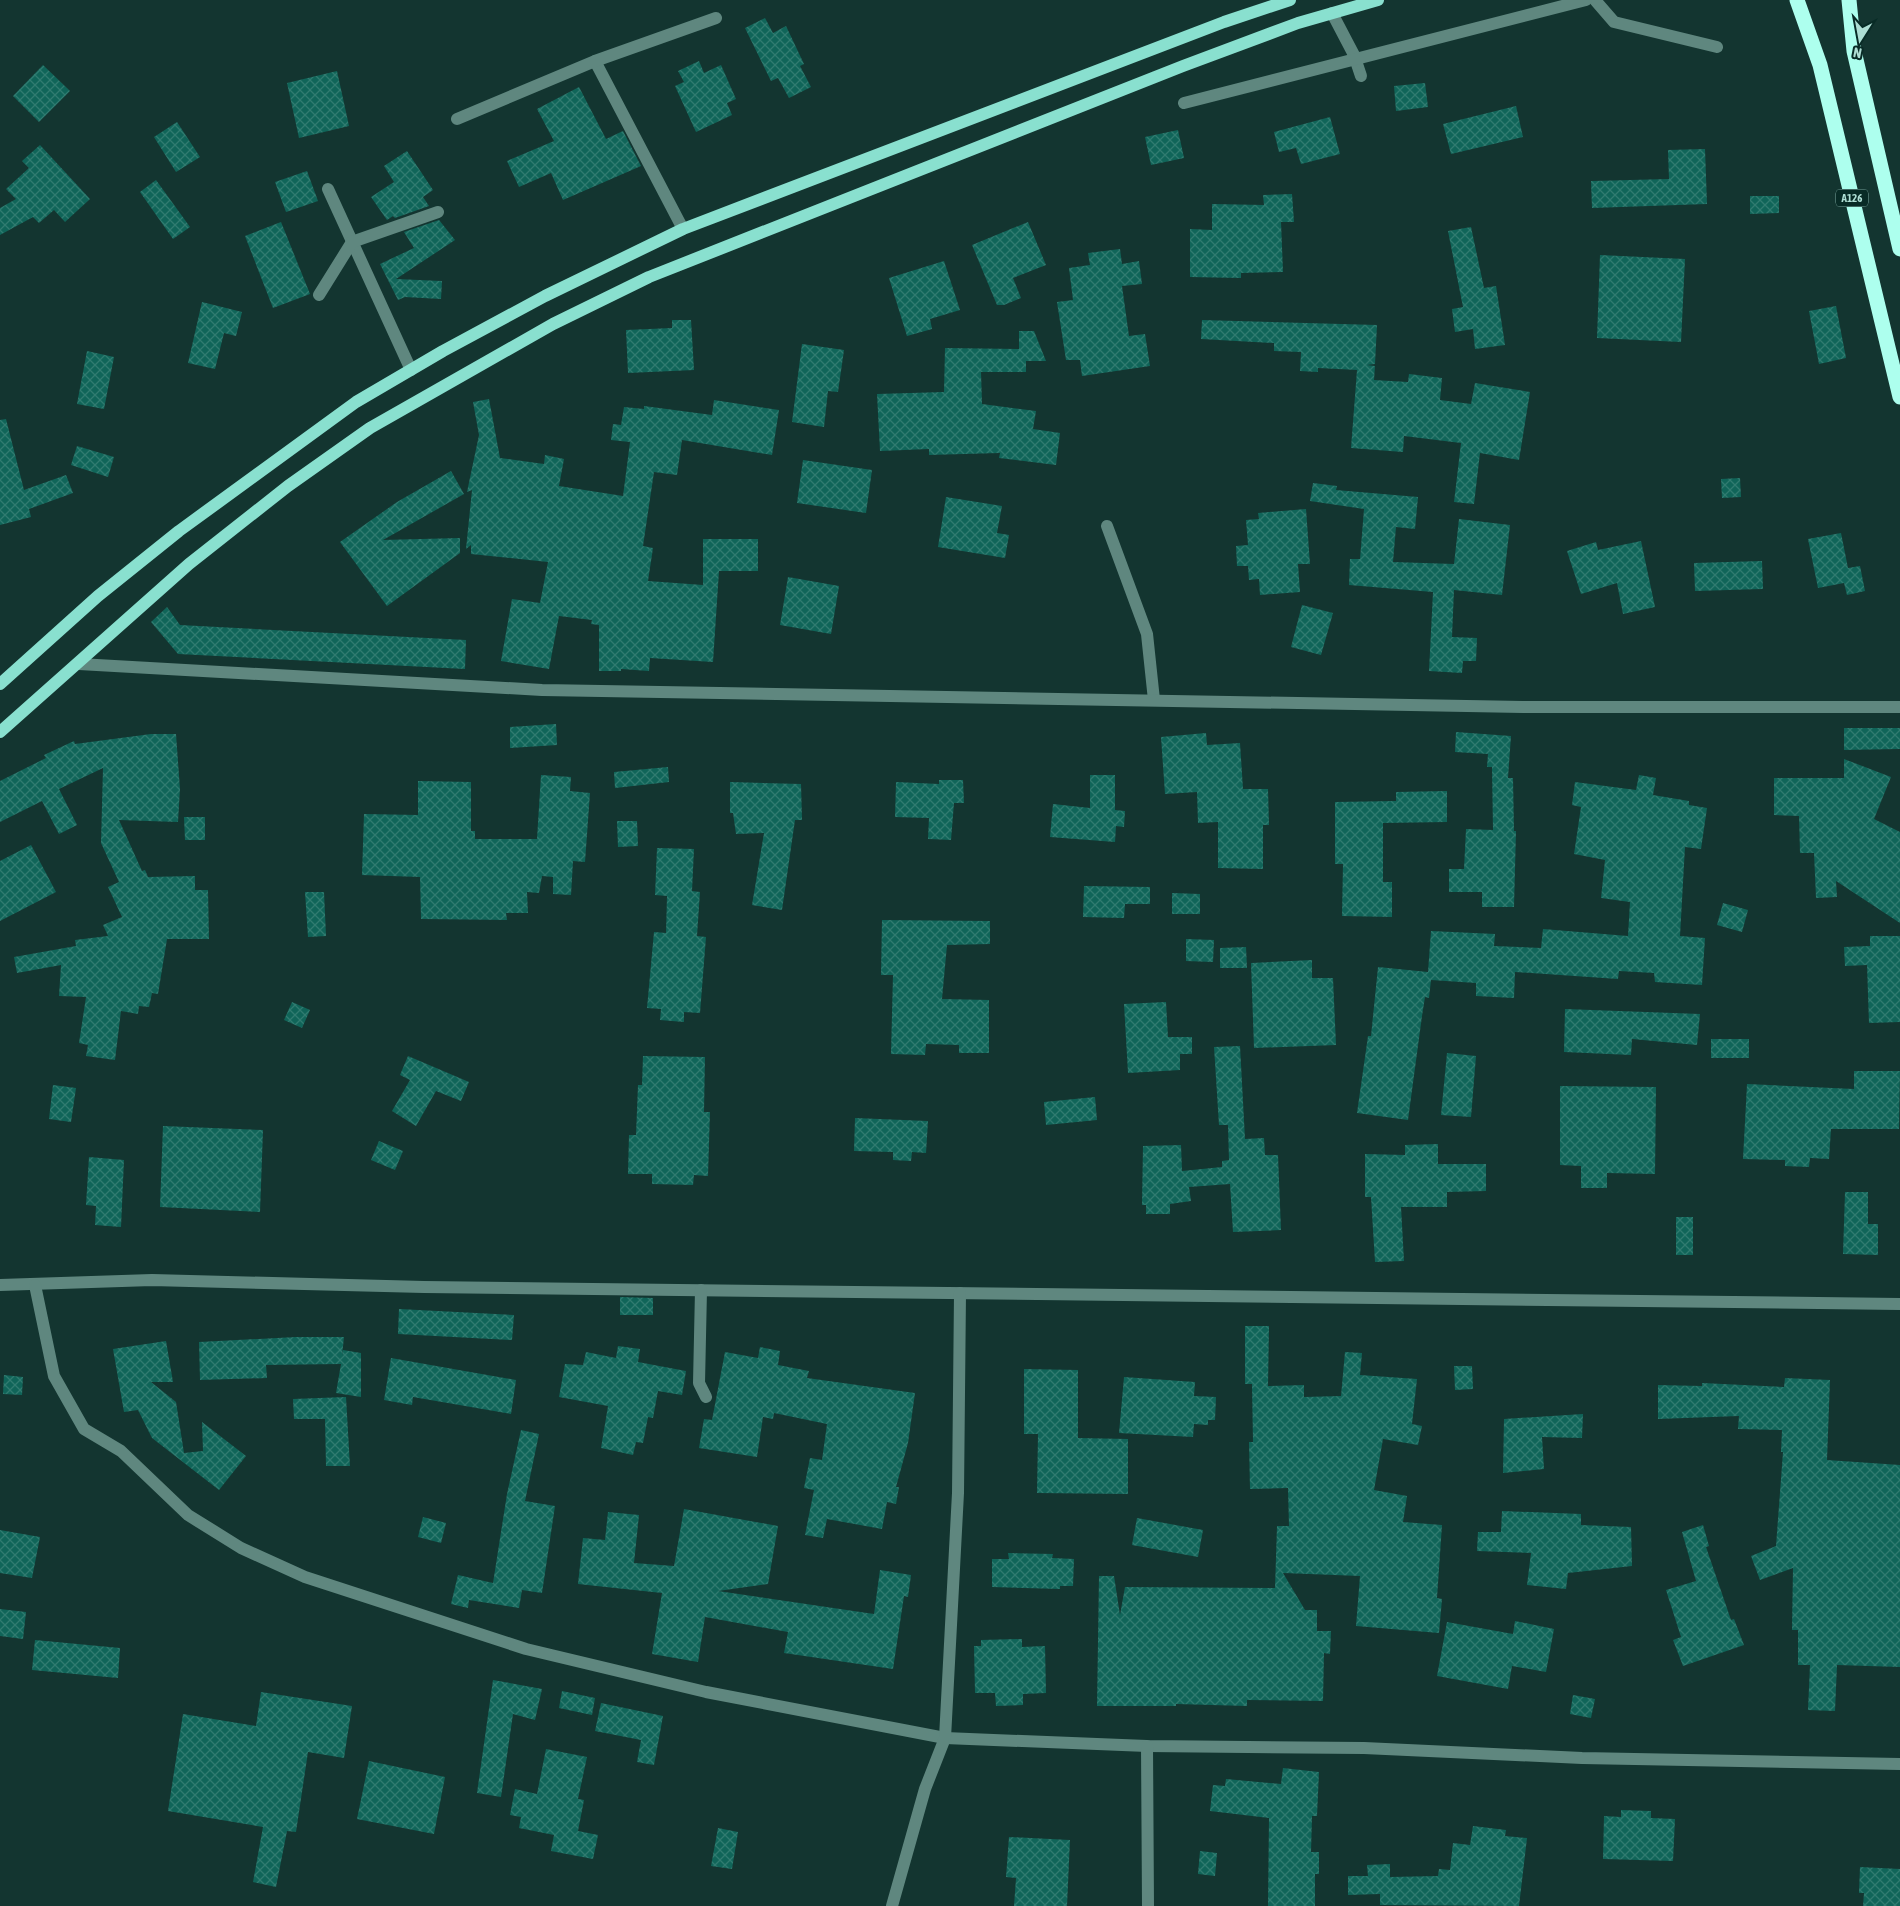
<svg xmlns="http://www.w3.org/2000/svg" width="1900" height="1906" font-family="'Asap Condensed',sans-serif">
  <defs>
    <pattern id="building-cross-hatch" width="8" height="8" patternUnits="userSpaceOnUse" patternTransform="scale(1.25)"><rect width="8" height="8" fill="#106559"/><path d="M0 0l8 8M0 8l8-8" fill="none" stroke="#307b70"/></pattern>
  </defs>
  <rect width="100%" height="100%" fill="#133530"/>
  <g fill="url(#building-cross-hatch)">
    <polygon points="765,18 773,33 786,26 804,64 800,66 811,87 789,98 778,78 771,81 745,28"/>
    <polygon points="699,61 704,73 721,65 736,99 727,103 732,115 696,132 675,86 684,82 678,71"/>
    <polygon points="43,65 70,91 39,122 13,96"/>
    <polygon points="337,71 349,126 299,138 287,83"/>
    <polygon points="1425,83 1428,107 1396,111 1394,86"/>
    <polygon points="579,87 606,139 623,131 641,166 563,200 551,173 519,187 507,161 554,141 537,109"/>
    <polygon points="1516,106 1523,137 1451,154 1443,124"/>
    <polygon points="1330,117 1340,154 1301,164 1296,148 1279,152 1274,132"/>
    <polygon points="177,122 200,157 176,172 154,137"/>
    <polygon points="1178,130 1184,158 1151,165 1145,137"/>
    <polygon points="40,145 90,199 65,222 54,210 39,223 33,217 0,235 0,208 16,199 6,189 29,168 22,161"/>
    <polygon points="1705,149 1707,204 1592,208 1591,181 1669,179 1668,150"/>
    <polygon points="407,151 433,190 423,197 429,206 395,218 393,216 387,220 371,197 394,182 384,166"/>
    <polygon points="307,171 318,201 286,212 275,182"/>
    <polygon points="156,180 190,227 173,239 140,192"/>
    <polygon points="1292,194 1294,222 1281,222 1283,272 1241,273 1241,278 1190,277 1190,229 1212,230 1212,204 1264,205 1263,195"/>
    <polygon points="1750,196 1779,196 1779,213 1750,214"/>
    <polygon points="439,220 455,240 396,279 442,281 441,299 405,297 398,300 380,264 414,248 404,232"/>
    <polygon points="281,222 310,294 273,308 245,236"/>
    <polygon points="1028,222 1046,265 1013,278 1021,298 1004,305 997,305 972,245"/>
    <polygon points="1471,227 1484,288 1496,286 1505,345 1475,349 1473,329 1455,332 1452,309 1463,307 1448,231"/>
    <polygon points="1120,249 1122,264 1139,261 1142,284 1122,286 1129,336 1145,334 1150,366 1082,376 1080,360 1066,360 1057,302 1073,300 1069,268 1090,265 1088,253"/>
    <polygon points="1600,255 1685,259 1681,342 1597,338"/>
    <polygon points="944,261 960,310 930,319 932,329 907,336 889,278"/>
    <polygon points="202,302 242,312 236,336 224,333 215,369 188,363"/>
    <polygon points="1836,306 1846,358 1819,364 1809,311"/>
    <polygon points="672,320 691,320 694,370 628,373 626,330 672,328"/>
    <polygon points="1202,320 1377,325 1375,364 1367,365 1375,366 1374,380 1408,382 1409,374 1442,378 1440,400 1471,404 1475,383 1530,392 1519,460 1480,453 1474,504 1454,502 1461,443 1404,436 1403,452 1351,448 1357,370 1318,368 1318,372 1300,371 1301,352 1274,351 1274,343 1201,339"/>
    <polygon points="1019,331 1034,331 1046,361 1026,361 1026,372 981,372 982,404 1036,411 1033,429 1060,433 1056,465 999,458 1000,453 929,455 929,449 880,451 877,394 944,392 945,348 1019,349"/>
    <polygon points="802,344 844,350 838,392 828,391 824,427 792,422"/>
    <polygon points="87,351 114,357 104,409 77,404"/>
    <polygon points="489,399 500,458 544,464 545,455 564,459 559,486 623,496 630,442 611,440 613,424 621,425 624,407 644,409 644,406 712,415 714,400 779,410 772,455 682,440 677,475 654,472 643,546 653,548 648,581 703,585 703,539 758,539 758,571 719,571 713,662 650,658 649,671 621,669 621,671 599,671 599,625 591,624 592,620 559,616 549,669 501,661 512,599 540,603 548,562 471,554 471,545 466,549 472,490 467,492 479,435 473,402"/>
    <polygon points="6,419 24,490 66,475 73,493 29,509 31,517 0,525 0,420"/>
    <polygon points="77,446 114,457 108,477 71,465"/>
    <polygon points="803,460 872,470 866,513 797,503"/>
    <polygon points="451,471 464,494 383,540 460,538 460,553 387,606 340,542 397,502"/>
    <polygon points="1740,478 1741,497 1722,498 1721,479"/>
    <polygon points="1313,483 1337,486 1336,490 1418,497 1415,529 1396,527 1393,562 1454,564 1459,519 1510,525 1502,595 1454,590 1452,637 1477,638 1476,661 1463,661 1462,673 1429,671 1433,592 1349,585 1350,559 1360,559 1364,509 1310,501"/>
    <polygon points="946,497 1002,506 997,533 1009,535 1005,558 938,547"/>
    <polygon points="1306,509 1310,564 1298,564 1300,592 1260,595 1259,579 1249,580 1248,566 1237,566 1236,546 1248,545 1246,520 1259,519 1258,513"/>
    <polygon points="1841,533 1848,568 1860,566 1865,591 1847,595 1844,583 1818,588 1808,539"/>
    <polygon points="1641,541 1655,607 1623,614 1617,583 1581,594 1567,551 1596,542 1598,550"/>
    <polygon points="1762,561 1763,589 1695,591 1694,563"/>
    <polygon points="788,577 839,586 831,634 780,625"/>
    <polygon points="1302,605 1333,613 1321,655 1291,647"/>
    <polygon points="167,607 180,625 466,640 465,669 178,654 151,622"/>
    <polygon points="556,724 557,745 510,748 510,727"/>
    <polygon points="1844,728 1900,728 1900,749 1844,750"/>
    <polygon points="1456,732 1511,736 1508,778 1513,778 1514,831 1516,831 1514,907 1482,907 1482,892 1449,892 1449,869 1464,869 1466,829 1493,830 1492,767 1487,767 1488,754 1455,752"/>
    <polygon points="1206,733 1207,745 1240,743 1243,789 1268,789 1269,825 1263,825 1263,869 1218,868 1218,822 1198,823 1197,792 1165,794 1161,737"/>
    <polygon points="151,734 176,734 180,789 178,822 119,820 142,871 145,870 148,877 195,876 195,890 208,890 209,939 167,939 158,994 152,993 149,1007 139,1006 138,1014 121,1011 115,1060 86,1056 88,1045 79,1043 86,997 59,996 61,965 17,973 14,957 76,946 75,940 108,936 103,925 122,917 108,887 119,882 101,843 103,768 59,789 77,825 59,834 42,801 0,822 0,781 46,758 44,755 74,741 75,744"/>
    <polygon points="1844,759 1891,777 1874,819 1900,832 1900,923 1836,881 1837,897 1816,898 1814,853 1800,853 1799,816 1774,815 1774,778 1844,778"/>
    <polygon points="668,767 669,782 615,788 614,772"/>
    <polygon points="541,775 571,777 570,791 590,793 585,862 573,861 571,895 553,894 553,877 542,876 539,893 527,892 528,913 506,913 507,920 421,919 420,877 362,875 364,814 418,815 418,781 471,782 471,831 475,831 475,839 537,839"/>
    <polygon points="1090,775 1115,775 1115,810 1125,811 1124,827 1116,826 1115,842 1050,837 1053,804 1090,808"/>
    <polygon points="1639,775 1656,778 1653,795 1689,801 1689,805 1707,808 1701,849 1685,847 1680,936 1705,938 1702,985 1655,982 1654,973 1619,971 1618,979 1515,972 1514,998 1476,996 1476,983 1431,980 1429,998 1425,997 1422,1016 1408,1120 1357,1113 1368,1036 1371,1036 1378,967 1428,972 1431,931 1495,934 1494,946 1541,948 1543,929 1628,936 1630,902 1601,898 1605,860 1574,854 1581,807 1572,805 1575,782 1636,790"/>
    <polygon points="939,780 963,780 964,803 954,803 951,840 928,839 929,818 895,817 896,782 939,784"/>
    <polygon points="730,782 801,784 802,820 795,820 782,910 752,905 764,833 736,834 733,813 730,813"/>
    <polygon points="1447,791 1447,822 1383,823 1383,882 1392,882 1392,917 1342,916 1343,864 1335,864 1335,802 1396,801 1396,792"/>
    <polygon points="184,817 205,817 205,840 185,840"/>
    <polygon points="617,821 637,821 638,846 618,847"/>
    <polygon points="31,845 56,892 0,921 0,861"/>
    <polygon points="657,848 694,849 692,891 700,892 697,936 706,937 700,1013 684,1012 684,1022 660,1020 661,1009 647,1008 654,932 666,933 667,896 655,895"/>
    <polygon points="1084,886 1150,887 1150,904 1125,904 1124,918 1083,917"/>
    <polygon points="305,892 324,892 326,936 308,937"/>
    <polygon points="1172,893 1200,894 1200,914 1172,914"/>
    <polygon points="1723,903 1748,910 1742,932 1717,925"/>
    <polygon points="882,920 990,921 990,944 947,945 942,999 989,1000 989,1053 959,1053 959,1045 926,1044 925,1055 891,1054 893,975 881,975"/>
    <polygon points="1870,936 1900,936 1900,1022 1869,1023 1867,965 1845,966 1844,947 1870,946"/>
    <polygon points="1186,939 1214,940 1213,962 1186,961"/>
    <polygon points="1246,947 1247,968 1220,968 1220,948"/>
    <polygon points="1312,960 1312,978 1333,978 1336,1045 1254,1048 1251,963"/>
    <polygon points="292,1002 310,1010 302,1028 284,1020"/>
    <polygon points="1166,1002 1168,1037 1192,1037 1192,1054 1180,1054 1180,1070 1128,1073 1124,1004"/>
    <polygon points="1565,1009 1700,1014 1697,1045 1632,1039 1631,1055 1564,1052"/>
    <rect x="1711" y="1039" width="38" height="19"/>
    <polygon points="1240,1046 1245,1139 1264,1138 1265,1155 1278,1155 1281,1230 1233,1232 1230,1184 1189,1187 1191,1201 1170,1204 1170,1214 1146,1214 1146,1205 1142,1205 1143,1146 1181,1145 1182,1171 1222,1167 1222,1161 1229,1160 1228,1125 1219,1125 1214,1047"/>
    <polygon points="1447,1053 1476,1056 1471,1117 1441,1115"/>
    <polygon points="408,1056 469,1082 461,1101 436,1091 416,1126 392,1111 410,1080 400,1075"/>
    <polygon points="643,1056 705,1057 704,1112 710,1112 708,1176 694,1175 693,1185 652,1184 652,1174 628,1174 629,1135 636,1135 638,1085 642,1085"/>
    <polygon points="1854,1071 1900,1071 1899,1129 1831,1129 1829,1159 1810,1158 1809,1167 1785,1166 1785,1160 1743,1159 1747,1084 1854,1089"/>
    <polygon points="53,1085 76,1088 71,1122 49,1119"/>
    <polygon points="1560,1086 1656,1087 1655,1174 1607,1173 1607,1188 1581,1188 1581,1166 1560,1165"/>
    <polygon points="1095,1097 1097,1120 1046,1125 1044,1102"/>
    <polygon points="855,1118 928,1121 926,1153 912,1152 911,1161 893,1160 893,1152 854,1151"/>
    <polygon points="163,1126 263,1130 260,1212 160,1207"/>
    <polygon points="379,1141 403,1151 395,1170 371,1160"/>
    <polygon points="1438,1144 1438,1164 1486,1164 1486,1191 1447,1192 1447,1207 1401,1207 1404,1261 1375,1262 1371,1197 1365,1197 1365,1154 1405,1155 1405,1145"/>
    <polygon points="89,1157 124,1160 121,1227 95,1225 96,1206 86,1205"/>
    <polygon points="1845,1192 1868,1192 1868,1224 1878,1224 1878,1255 1843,1254"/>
    <rect x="1676" y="1217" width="17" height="38"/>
    <polygon points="620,1297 653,1298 653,1315 620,1315"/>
    <polygon points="399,1309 514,1315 512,1340 398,1334"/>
    <polygon points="1245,1326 1269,1326 1268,1386 1304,1385 1304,1397 1341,1396 1345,1352 1362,1353 1360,1375 1417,1379 1412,1424 1422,1426 1418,1445 1383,1439 1374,1490 1407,1496 1403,1522 1442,1525 1437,1598 1442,1599 1439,1633 1356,1626 1360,1576 1283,1573 1305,1610 1317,1610 1317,1631 1331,1631 1330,1654 1324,1653 1323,1701 1247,1700 1247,1706 1176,1704 1176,1706 1097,1706 1099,1576 1114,1576 1120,1615 1125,1587 1275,1588 1277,1526 1289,1526 1288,1488 1250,1489 1249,1442 1253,1442 1252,1384 1245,1384"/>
    <polygon points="296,1337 344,1337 342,1356 343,1350 361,1353 361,1397 336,1393 341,1364 266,1365 267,1378 200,1380 199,1342"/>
    <polygon points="166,1341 173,1382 151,1382 176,1402 184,1453 203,1451 202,1422 246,1456 219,1490 152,1438 138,1410 124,1412 113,1349"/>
    <polygon points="618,1346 640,1349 638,1362 686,1371 682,1395 658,1391 653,1418 648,1417 643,1443 636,1442 633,1455 601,1448 608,1406 559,1397 565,1364 583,1365 586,1352 616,1358"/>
    <polygon points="760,1347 780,1351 778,1365 809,1371 807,1378 915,1393 908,1443 896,1487 899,1487 896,1504 887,1502 882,1529 827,1519 823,1538 805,1535 814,1490 804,1488 810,1458 822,1460 827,1424 774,1413 773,1419 763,1417 757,1457 699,1448 704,1419 712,1420 725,1352 758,1358"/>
    <polygon points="391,1358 516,1380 511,1414 413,1397 412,1405 384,1400"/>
    <polygon points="1454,1366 1472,1366 1473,1389 1455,1390"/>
    <polygon points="1024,1369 1078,1370 1078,1438 1128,1439 1128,1494 1037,1493 1038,1434 1024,1434"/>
    <polygon points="4,1375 23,1377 22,1395 3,1394"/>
    <polygon points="1124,1377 1195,1382 1194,1396 1216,1397 1215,1420 1208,1420 1208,1425 1194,1424 1193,1437 1119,1433"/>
    <polygon points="1785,1378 1830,1380 1827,1460 1900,1465 1900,1667 1837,1665 1835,1711 1808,1710 1810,1665 1798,1665 1798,1630 1792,1630 1793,1568 1760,1580 1751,1556 1776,1546 1783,1452 1781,1452 1782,1430 1738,1429 1739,1416 1658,1419 1658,1385 1702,1386 1702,1383 1784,1387"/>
    <polygon points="346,1397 350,1466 326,1466 325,1419 294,1419 293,1399"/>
    <polygon points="1583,1414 1582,1438 1542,1437 1544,1469 1503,1473 1504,1419"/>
    <polygon points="521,1430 539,1434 525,1501 555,1506 542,1593 522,1590 519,1608 469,1600 468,1608 451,1604 458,1575 493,1583 507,1494"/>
    <polygon points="684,1509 778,1526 768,1584 718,1591 874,1614 880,1570 911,1575 908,1597 904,1596 893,1669 784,1653 788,1632 705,1617 698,1662 652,1654 662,1593 578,1584 583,1538 605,1540 608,1512 639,1515 634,1563 674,1566"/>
    <polygon points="1502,1511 1581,1514 1581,1525 1631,1527 1632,1566 1568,1573 1566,1589 1527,1585 1531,1553 1477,1551 1478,1532 1501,1532"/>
    <polygon points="423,1517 446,1523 441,1543 418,1537"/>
    <polygon points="1137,1518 1203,1530 1198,1557 1132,1545"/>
    <polygon points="1703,1525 1709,1546 1706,1547 1731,1620 1734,1619 1744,1645 1683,1666 1673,1640 1681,1637 1666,1590 1696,1581 1682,1532"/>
    <polygon points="0,1530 40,1537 32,1578 0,1573"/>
    <polygon points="1008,1553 1053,1554 1052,1558 1074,1559 1073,1586 1060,1586 1060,1589 992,1587 992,1559 1009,1559"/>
    <polygon points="0,1609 26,1612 23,1639 0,1636"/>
    <polygon points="1515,1621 1554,1629 1546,1672 1512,1666 1508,1689 1437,1676 1447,1622 1513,1634"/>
    <polygon points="1022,1639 1022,1647 1045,1646 1046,1693 1023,1694 1023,1705 996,1706 995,1693 975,1693 974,1646 981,1646 981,1640"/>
    <polygon points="35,1640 120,1648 118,1678 32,1670"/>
    <polygon points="493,1680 542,1689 535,1720 513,1714 501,1797 477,1793"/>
    <polygon points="562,1691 595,1698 592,1715 559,1708"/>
    <polygon points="261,1692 352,1706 344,1758 308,1752 296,1832 287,1831 276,1887 253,1882 263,1827 168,1811 183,1714 256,1726"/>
    <polygon points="1573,1695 1595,1699 1591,1718 1570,1714"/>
    <polygon points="601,1703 663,1716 654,1765 637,1762 641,1740 595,1731"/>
    <polygon points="546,1749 587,1757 578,1799 584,1800 578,1831 598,1835 593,1859 551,1851 554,1835 519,1828 521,1817 510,1815 515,1789 537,1794"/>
    <polygon points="369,1761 445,1777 434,1834 357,1819"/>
    <polygon points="1283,1768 1319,1772 1317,1816 1312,1816 1311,1852 1319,1852 1319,1874 1315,1874 1315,1906 1268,1906 1269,1818 1210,1811 1213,1785 1225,1786 1226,1779 1281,1784"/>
    <polygon points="1621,1810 1651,1811 1651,1818 1675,1819 1673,1861 1603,1859 1604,1816 1621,1817"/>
    <polygon points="1473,1826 1506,1830 1505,1836 1527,1838 1519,1906 1380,1905 1380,1894 1348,1895 1348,1876 1368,1876 1367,1865 1390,1864 1390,1877 1438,1876 1439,1869 1450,1870 1453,1843 1470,1845"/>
    <polygon points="718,1828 738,1832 732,1869 711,1866"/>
    <polygon points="1009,1837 1070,1840 1067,1906 1014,1906 1016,1878 1006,1877"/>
    <polygon points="1200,1851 1217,1853 1215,1876 1198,1874"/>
    <polygon points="1860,1867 1900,1869 1900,1906 1863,1906 1864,1893 1859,1893"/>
  </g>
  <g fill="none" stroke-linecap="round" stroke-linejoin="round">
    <g stroke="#5f877f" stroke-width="12">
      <polyline points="1595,0 1614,22 1717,47"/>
      <polyline points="1332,13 1354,55 1361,76"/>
      <polyline points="595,61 683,229"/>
      <polyline points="1184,103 1586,0"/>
      <polyline points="457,119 595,61 716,18"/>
      <polyline points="328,189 411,370"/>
      <polyline points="319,295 352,242 438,212"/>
      <polyline points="1107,526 1147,634 1154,700"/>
      <polyline points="79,664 542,690 1523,707 1900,707"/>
      <polyline points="0,1285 152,1280 424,1287 1900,1304"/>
      <polyline points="35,1285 54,1376 84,1429 121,1451 188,1515 241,1548 305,1577 526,1649 706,1692 945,1738 1147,1746 1364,1748 1582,1758 1900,1764"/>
      <polyline points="701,1290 699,1383 706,1397"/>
      <polyline points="1147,1746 1148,1906"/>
      <polyline points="892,1906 925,1789 945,1738 958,1493 960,1293"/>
    </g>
    <g stroke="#89e0cf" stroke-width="12">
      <polyline points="0,684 98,596 179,531 356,402 443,351 545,296 683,229 1224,22 1290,0"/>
      <polyline points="0,732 189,564 288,486 370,428 553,324 649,277 1183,66 1298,23 1378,0"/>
    </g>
    <g stroke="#adffee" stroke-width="15">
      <polyline points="1797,0 1820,65 1900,397"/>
      <polyline points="1849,0 1854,51 1900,249"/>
    </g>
  </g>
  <g text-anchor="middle" stroke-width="5" stroke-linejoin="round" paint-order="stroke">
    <rect fill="#082b26" stroke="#7ca8a0" stroke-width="1" x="1836" y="189.5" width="32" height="17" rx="4"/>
    <g font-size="11" font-weight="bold" fill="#aeded4">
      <text x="1852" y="202">A126</text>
    </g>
  </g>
  <g transform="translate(1860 40) rotate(191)" stroke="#082b26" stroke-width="4" paint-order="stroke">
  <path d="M0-4L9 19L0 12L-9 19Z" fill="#aeded4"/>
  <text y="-8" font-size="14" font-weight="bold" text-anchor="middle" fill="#aeded4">N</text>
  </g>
</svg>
